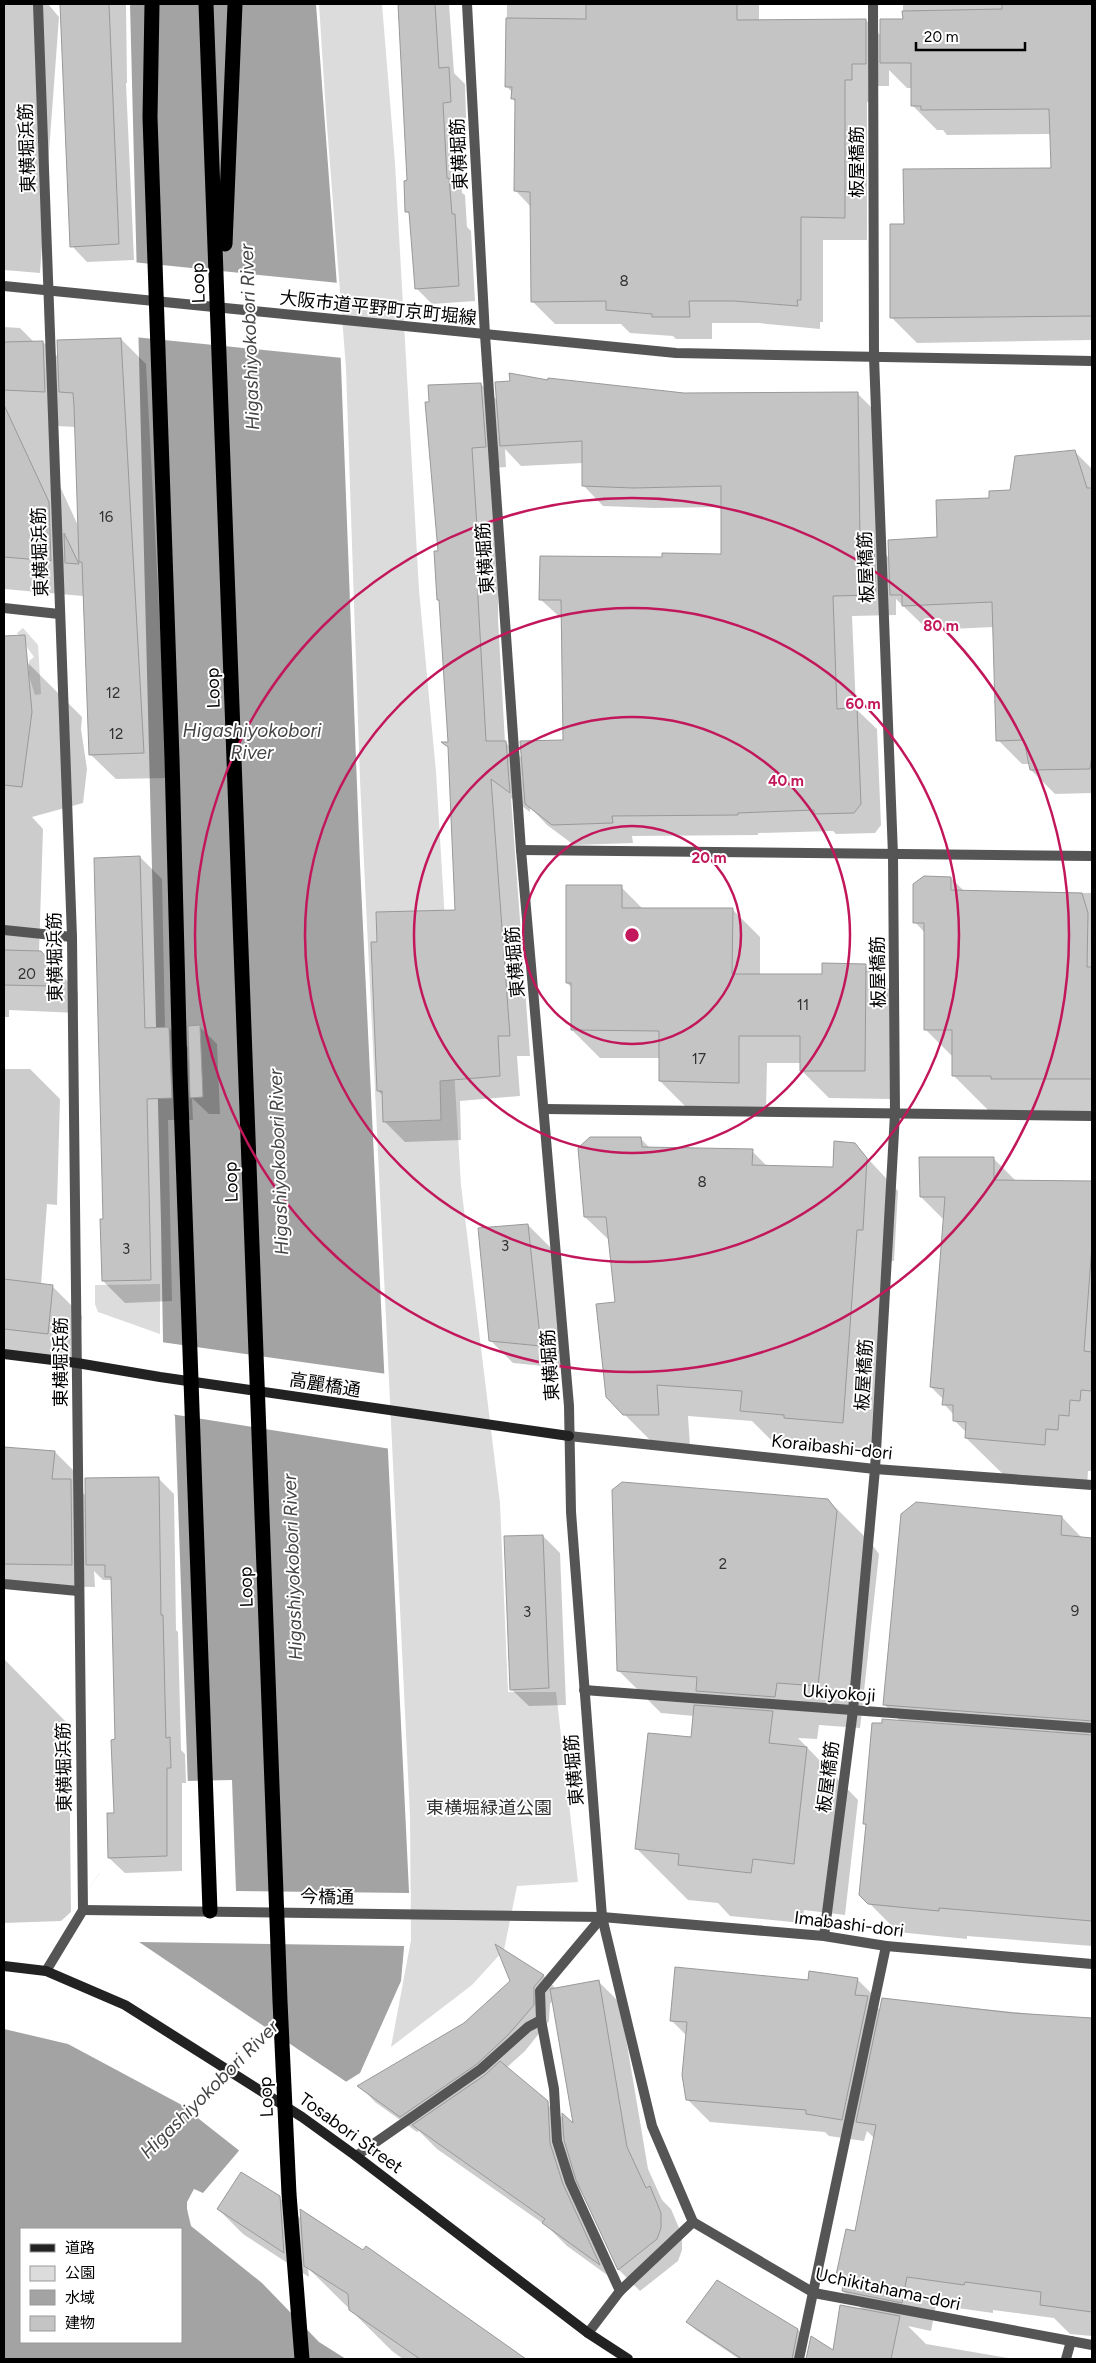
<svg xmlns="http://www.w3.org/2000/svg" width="1096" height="2363" font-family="Figtree,'Noto Sans JP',sans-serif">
  <rect width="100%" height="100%" fill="#fff"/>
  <g fill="#dcdcdc">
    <polygon points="319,4 382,4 395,163 419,590 436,772 461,1185 500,1503 508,1692 556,1692 578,1882 517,1886 504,1950 472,1985 391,2047 411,1940 410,1816 360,780 346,368 326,113"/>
    <polygon points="23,628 38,645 41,694 35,695 29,676 29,661 34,657 17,633"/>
    <polygon points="160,1284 160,1334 98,1312 95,1304 95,1285"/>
  </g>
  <path fill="#a3a3a3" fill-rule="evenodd" d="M130,4H316L339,313L360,864L409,1892L401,1981L360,2073L243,2146L203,2193L194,2189L187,2202V2209L191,2226L262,2283L319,2342L346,2359H4V2004L100,1873L164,1866L176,1855L189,1816L175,1416L164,1401L161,1222ZM21,2229H181V2342H21Z"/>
  <g fill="#fff">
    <polygon points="132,262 339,283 343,358 134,337"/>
    <polygon points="161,1342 387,1374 391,1449 171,1414 162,1402"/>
    <polygon points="232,1780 236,1891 411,1893 406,1946 139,1942 348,2083 241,2152 180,2104 68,2044 4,2029 4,2000 106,1865 163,1863 174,1853 181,1839 187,1816 186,1781"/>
  </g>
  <g fill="#0003" fill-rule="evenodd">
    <polygon points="4,4 48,4 59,17 40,273 4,270"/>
    <polygon points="61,4 126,4 127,83 126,83 134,260 87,262 72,246"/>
    <polygon points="398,4 449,4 454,73 465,84 466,118 458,118 462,193 465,195 467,227 471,231 475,301 432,304 416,288 411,216 407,212 408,182"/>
    <polygon points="507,4 759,4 759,21 866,20 881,36 903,20 903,4 1092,4 1092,340 917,343 892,318 905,225 1052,169 1051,134 947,135 943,130 937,130 912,105 912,88 907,88 889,70 889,86 874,86 874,102 867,102 867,240 823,240 823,322 820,322 820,329 758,323 712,323 712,339 676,339 673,336 630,333 621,324 555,324 532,301 531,207 516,191 516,103 513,99 513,93 506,86"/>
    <path d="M4,327L20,328L34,342H43L59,358L121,339L146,364L168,778L116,779L90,754L83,596L4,589ZM56,426L76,427L80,530L53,471Z"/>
    <path d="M550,381L684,394H858L878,414L880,549L890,559L938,538L990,500L1011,492L1075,452L1092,469V793L1055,794L1031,770L1030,764H1022L998,740L994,627L928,630L896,599V615L852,616L856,709L877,729L881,825L875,833L836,834L833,831L758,833V835L632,836L633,843L574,845L547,825L530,807V812L511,798L530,1056H517L520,1096L460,1101L461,1140L405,1142L384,1121V1096L378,1091V944L457,911L441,602L438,600L439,552L481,384L498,401ZM505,449L521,466L583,463V485L603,506L654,508L722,507L723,555L663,558L540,599L563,620L564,741L523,759L505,742L498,620V564L492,468L506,467Z"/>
    <polygon points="4,661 26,661 82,717 81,729 87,769 83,803 32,817 43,829 39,952 78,992 78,1013 9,1010 9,1017 4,1017"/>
    <polygon points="140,857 162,879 165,1028 169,1028 190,1049 200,1027 217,1044 220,1114 209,1114 192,1098 193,1120 168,1120 172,1301 125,1303 103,1281 104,1220"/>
    <polygon points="951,878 964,891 1092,893 1092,1113 988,1110 953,1075 953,1057 925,1029 925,933 915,922"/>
    <polygon points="621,887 643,909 732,909 760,937 760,975 823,976 865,965 893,993 892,1099 829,1098 801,1070 801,1063 767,1063 766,1110 688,1109 660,1081 660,1058 600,1058 572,1030 572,988 567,983"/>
    <polygon points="4,1069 30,1069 60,1099 57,1205 47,1204 41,1285 52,1286 82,1316 77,1363 4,1354"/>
    <polygon points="640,1138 651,1149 752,1151 768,1167 834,1168 854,1144 898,1191 894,1261 889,1261 874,1454 816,1450 812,1446 773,1442 752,1421 688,1416 690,1446 656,1446 607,1397 616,1303 610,1241 585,1217"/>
    <polygon points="993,1158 1017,1182 1092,1183 1092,1471 1088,1471 1087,1487 1009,1480 966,1438 967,1433 954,1420 954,1415 944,1404 944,1400 931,1387 944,1220 921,1197"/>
    <polygon points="528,1225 551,1248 563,1368 513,1363 490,1340"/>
    <polygon points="4,1448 55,1452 78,1475 76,1486 86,1496 158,1478 174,1494 176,1630 178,1632 181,1750 185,1754 186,1783 182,1783 182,1871 125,1873 109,1858 115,1814 117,1741 113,1582 110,1580 103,1580 94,1571 95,1587 4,1586"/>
    <polygon points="828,1500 871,1543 879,1554 860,1728 819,1725 817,1739 798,1738 858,1800 845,1915 804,1910 802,1923 730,1916 718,1903 688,1900 637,1849 692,1739 694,1716 661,1713 619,1671"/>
    <polygon points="1062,1517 1083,1539 1092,1540 1092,1946 967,1936 967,1939 898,1932 860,1894 867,1826 864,1824 901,1722 885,1705"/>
    <polygon points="543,1536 560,1553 566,1705 529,1706 511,1689"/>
    <polygon points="4,1659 69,1725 71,1912 61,1921 4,1923"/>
    <path d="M497,1947L544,1976L556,1989L598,1981L620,2003L648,2169L662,2200L671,2209L682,2235V2250L678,2261L640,2291L619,2270L582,2188L580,2189L586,2209L621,2285L567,2246L548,2227L437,2149L419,2131L417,2132L375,2102L360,2086L465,2024L511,1981ZM554,1999L575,2126L564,2119L506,2068L525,2051L549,2021L550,2004Z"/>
    <polygon points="857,1979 879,2001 878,2008 881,2011 883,1999 1062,2017 1086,2101 1092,2102 1092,2336 1070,2334 1054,2318 993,2310 993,2313 936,2305 931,2331 908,2326 926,2344 1014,2359 833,2359 841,2306 863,2310 843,2291 845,2281 838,2274 856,2232 875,2139 867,2131 864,2141 829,2136 825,2132 710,2122 688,2100 687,2036 671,2020 810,1981"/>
    <polygon points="279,2197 302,2220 363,2252 366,2248 523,2359 403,2359 392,2351 308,2268 309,2277 243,2234 218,2209"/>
    <polygon points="687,2322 798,2330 806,2338 800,2359 739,2359 696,2330"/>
  </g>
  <g fill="#c4c4c4" stroke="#999">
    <polygon points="60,4 109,4 119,244 70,247"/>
    <polygon points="398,4 435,4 439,68 449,67 451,102 443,103 447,178 449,178 452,214 455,214 459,286 415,289 409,212 405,212 404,181 407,180"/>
    <polygon points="586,4 737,4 737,20 866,19 866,64 852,64 852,80 845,80 845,218 801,217 801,300 797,300 798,306 734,301 689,301 690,317 652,317 652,314 606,310 606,301 531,302 530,192 514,191 515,99 511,99 512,87 505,87 506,18 586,19"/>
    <polygon points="1002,4 1092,4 1092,316 890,318 890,224 904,224 903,169 1051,168 1049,109 921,110 921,106 911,106 911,63 880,63 880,19 903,19 902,11 1002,9"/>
    <polygon points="121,338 144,753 89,755 82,562 79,562 74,406 73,393 59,392 57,340"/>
    <polygon points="43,341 45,392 4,390 4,342"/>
    <polygon points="509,373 548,380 548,378 684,393 858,392 860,542 874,541 876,595 833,596 837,709 857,707 861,804 854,813 814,814 814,810 738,813 738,815 612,816 613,823 552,825 525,804 520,741 563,740 561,600 539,600 540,556 662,557 662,553 721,554 721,486 633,488 582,486 582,441 500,446 495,382 510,381"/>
    <polygon points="481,383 486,447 472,448 478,543 478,598 486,741 506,741 510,793 491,779 510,1036 498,1036 500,1076 440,1081 441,1120 383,1122 382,1091 377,1091 371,942 377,942 376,912 455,910 448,747 441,742 448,742 439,600 437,600 434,551 438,551 425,402 429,402 428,385"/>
    <polygon points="4,405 49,502 51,561 4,557"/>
    <polygon points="1075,450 1087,488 1092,488 1092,755 1090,769 1030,770 1024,740 996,741 992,602 902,606 902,595 890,595 888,540 937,537 936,500 989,498 989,491 1010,490 1015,456"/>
    <polygon points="64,533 79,564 65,563"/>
    <polygon points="25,635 32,712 22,787 4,785 4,636"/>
    <polygon points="140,856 145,1028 169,1027 172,1098 147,1099 151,1280 102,1281 100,1219 103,1219 94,858"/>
    <polygon points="924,876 951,877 951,890 1082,893 1088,913 1087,967 1092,967 1092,1079 991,1079 991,1076 952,1076 952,1030 924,1030 924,923 913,923 913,884"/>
    <polygon points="566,885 622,885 622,908 733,908 732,974 822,974 822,963 866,964 865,1071 800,1071 800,1036 739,1036 739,1083 659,1081 659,1031 571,1030 571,983 566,983"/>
    <polygon points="4,950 41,951 52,964 51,986 4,985"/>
    <polygon points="200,1025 203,1097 190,1098 188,1026"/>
    <polygon points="590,1137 641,1137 642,1147 753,1149 752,1165 833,1167 834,1141 855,1143 867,1158 863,1230 857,1230 843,1423 784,1418 784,1415 740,1411 742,1391 657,1385 659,1415 623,1415 606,1397 596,1304 615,1302 606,1217 584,1217 578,1148"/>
    <polygon points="919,1157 994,1157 994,1180 1092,1181 1092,1246 1084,1351 1092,1352 1092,1391 1081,1390 1080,1401 1070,1400 1069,1416 1059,1415 1058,1430 1046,1429 1045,1445 965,1438 966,1422 953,1421 953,1405 942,1405 944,1389 930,1387 945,1197 920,1197"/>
    <polygon points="528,1224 541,1346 489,1341 478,1228"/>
    <polygon points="4,1279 53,1285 48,1334 4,1329"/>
    <polygon points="4,1447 55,1451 52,1479 71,1479 72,1565 4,1564"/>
    <polygon points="159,1477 161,1615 163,1615 166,1738 170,1737 171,1768 167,1768 167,1856 108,1858 107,1813 114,1813 111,1740 115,1739 111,1577 105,1577 105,1565 86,1565 85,1478"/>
    <polygon points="622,1482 828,1499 837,1511 818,1686 777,1683 775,1697 696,1691 697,1677 617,1671 612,1490"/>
    <polygon points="916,1502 1062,1516 1061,1535 1092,1538 1092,1721 883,1705 901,1514"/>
    <polygon points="543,1535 549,1688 510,1690 504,1536"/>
    <polygon points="694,1705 773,1711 769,1743 807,1747 794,1864 753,1859 751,1873 678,1865 679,1854 635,1849 648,1733 691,1737"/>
    <polygon points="882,1719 1092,1735 1092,1921 939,1908 939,1911 868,1904 859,1895 866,1824 863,1824 872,1723 882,1723"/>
    <polygon points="495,1944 544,1975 534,1987 534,2005 508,2035 477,2064 400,2117 357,2086 464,2023 510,1981"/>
    <polygon points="675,1967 808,1980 809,1971 858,1978 855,1995 868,1996 842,2120 806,2114 806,2110 686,2100 682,2075 687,2022 670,2021"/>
    <polygon points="599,1980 627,2147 646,2188 650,2186 661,2213 661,2228 657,2239 618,2270 576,2180 564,2140 562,2113 573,2123 550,1989"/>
    <polygon points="882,1998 1013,2013 1092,2018 1092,2312 1040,2305 1041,2292 965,2282 964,2285 907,2277 902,2303 842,2291 844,2277 836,2275 846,2229 855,2231 876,2125 856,2122"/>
    <polygon points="500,2061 548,2101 550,2143 563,2184 600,2265 542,2223 545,2219 412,2125 485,2075"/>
    <polygon points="241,2172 280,2196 284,2253 217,2209"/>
    <polygon points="300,2209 363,2250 366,2246 526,2359 420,2359 349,2310 348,2294 304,2266"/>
    <polygon points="717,2280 798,2329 792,2359 742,2359 686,2322"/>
    <polygon points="840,2305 900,2316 891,2359 806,2359 811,2336 833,2350"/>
  </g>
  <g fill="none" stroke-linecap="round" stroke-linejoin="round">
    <polyline stroke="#555" stroke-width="10" points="541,2020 554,2089 557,2141 570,2182 620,2291"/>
    <g stroke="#555" stroke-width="10">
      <polyline points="38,4 72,937 83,1910"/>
      <polyline points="467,4 485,335 521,850 569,1406 571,1512 602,1917 652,2126 693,2222"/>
      <polyline points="4,286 676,353 1092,361"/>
      <polyline points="4,608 59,614"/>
      <polyline points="521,850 1092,856"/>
      <polyline points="4,930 72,937"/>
      <polyline points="545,1109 1092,1116"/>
      <polyline points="569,1436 875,1469 1092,1485"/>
      <polyline points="4,1584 78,1591"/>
      <polyline points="584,1690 1092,1728"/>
      <polyline points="83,1910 602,1917 824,1936 886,1946 1092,1964"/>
      <polyline points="824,1936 853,1710 875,1469 895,1114 893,855 874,357 873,4"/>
      <polyline points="46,1971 83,1910"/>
      <polyline points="356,2156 481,2069 528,2027 541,2020 540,1991 602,1917"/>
      <polyline points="693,2222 814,2293 1092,2345"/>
      <polyline points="588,2333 620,2291 693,2222"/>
      <polyline points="799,2359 886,1946"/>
      <polyline points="1066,2359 1071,2341"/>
    </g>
    <g stroke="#222" stroke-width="10">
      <polyline points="4,1354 77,1363 160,1377 569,1436"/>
      <polyline points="4,1966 46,1971 125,2005 302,2117 356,2156 588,2333 628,2359"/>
    </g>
    <g stroke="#000" stroke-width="15">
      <polyline points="152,4 150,117 172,758 180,1073 210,1911"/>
      <polyline points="206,4 280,2001 289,2194 302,2359"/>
      <polyline points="225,244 235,4"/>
    </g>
  </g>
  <g fill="none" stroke="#c2185b" stroke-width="2.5">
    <circle cx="632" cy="935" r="109"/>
    <circle cx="632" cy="935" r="218"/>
    <circle cx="632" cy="935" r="327"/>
    <circle cx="632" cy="935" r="437"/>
  </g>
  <g text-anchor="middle" stroke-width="4" stroke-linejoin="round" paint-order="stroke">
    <g font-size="15" fill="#313131">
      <text x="624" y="286">8</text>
      <text x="106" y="522">16</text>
      <text x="113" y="698">12</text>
      <text x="116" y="739">12</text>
      <text x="27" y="979">20</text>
      <text x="803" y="1010">11</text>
      <text x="699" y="1064">17</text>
      <text x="702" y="1187">8</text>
      <text x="505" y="1251">3</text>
      <text x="126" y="1254">3</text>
      <text x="723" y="1569">2</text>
      <text x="1075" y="1616">9</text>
      <text x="527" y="1617">3</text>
    </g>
    <g font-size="18" fill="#000" stroke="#fff">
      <text transform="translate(27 148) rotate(-92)" y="6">東横堀浜筋</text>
      <text transform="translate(459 154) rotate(-93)" y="6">東横堀筋</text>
      <text transform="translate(857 162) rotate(-90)" y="6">板屋橋筋</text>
      <text transform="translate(198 283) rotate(-92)" y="6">Loop</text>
      <text transform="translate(378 308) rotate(6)" y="6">大阪市道平野町京町堀線</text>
      <text transform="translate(40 552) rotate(-92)" y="6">東横堀浜筋</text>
      <text transform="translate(485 558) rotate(-94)" y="6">東横堀筋</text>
      <text transform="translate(866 567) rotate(-92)" y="6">板屋橋筋</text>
      <text transform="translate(213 688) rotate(-92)" y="6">Loop</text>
      <text transform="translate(55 957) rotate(-91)" y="6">東横堀浜筋</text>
      <text transform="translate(515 962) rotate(-95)" y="6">東横堀筋</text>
      <text transform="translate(878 972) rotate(-91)" y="6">板屋橋筋</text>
      <text transform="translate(231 1182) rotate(-92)" y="6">Loop</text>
      <text transform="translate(61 1362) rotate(-90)" y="6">東横堀浜筋</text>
      <text transform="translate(550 1365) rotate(-94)" y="6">東横堀筋</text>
      <text transform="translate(864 1375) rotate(-87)" y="6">板屋橋筋</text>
      <text transform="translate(325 1385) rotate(9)" y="6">高麗橋通</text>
      <text transform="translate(832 1447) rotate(6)" y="6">Koraibashi-dori</text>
      <text transform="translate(246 1587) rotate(-92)" y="6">Loop</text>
      <text transform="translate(839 1693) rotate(4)" y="6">Ukiyokoji</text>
      <text transform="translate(64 1767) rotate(-91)" y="6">東横堀浜筋</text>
      <text transform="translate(574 1770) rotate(-95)" y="6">東横堀筋</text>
      <text transform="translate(828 1777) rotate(-83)" y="6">板屋橋筋</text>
      <text transform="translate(327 1897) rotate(1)" y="6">今橋通</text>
      <text transform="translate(849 1924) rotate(7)" y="6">Imabashi-dori</text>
      <text transform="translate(266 2097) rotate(-93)" y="6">Loop</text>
      <text transform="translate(351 2133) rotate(36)" y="6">Tosabori Street</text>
      <text transform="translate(888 2289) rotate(12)" y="6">Uchikitahama-dori</text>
    </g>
    <g font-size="18" fill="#333" stroke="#fff">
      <text x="489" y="1814">東横堀緑道公園</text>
    </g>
    <g font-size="19" font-style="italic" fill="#444" stroke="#fff">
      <text transform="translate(249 337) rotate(-92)" y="7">Higashiyokobori River</text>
      <text x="252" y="737">Higashiyokobori<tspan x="252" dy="22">River</tspan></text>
      <text transform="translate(278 1162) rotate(-92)" y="7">Higashiyokobori River</text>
      <text transform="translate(292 1567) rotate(-92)" y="7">Higashiyokobori River</text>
      <text transform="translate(209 2089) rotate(-45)" y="7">Higashiyokobori River</text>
    </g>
  </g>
  <circle cx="632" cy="935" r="8" fill="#c2185b" stroke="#fff" stroke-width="2.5"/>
  <g font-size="15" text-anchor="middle" font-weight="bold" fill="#c2185b" stroke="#fff" stroke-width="4" stroke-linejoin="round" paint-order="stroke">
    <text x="941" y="631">80 m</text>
    <text x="863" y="709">60 m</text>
    <text x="786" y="786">40 m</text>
    <text x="709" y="863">20 m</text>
  </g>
  <rect width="1096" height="2363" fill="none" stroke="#000000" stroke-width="10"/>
  <rect x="20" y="2228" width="162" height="115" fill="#ffffff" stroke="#999999"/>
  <rect x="30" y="2244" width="25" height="8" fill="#222222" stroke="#999999"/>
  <text x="65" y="2253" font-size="15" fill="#000000">道路</text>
  <rect x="30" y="2266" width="25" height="15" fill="#dcdcdc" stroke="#999999"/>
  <text x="65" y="2278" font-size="15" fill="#000000">公園</text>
  <rect x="30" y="2290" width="25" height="15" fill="#a3a3a3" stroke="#999999"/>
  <text x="65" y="2303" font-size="15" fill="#000000">水域</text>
  <rect x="30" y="2316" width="25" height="15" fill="#c4c4c4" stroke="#999999"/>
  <text x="65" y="2328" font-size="15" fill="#000000">建物</text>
  <path d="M916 42v8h109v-8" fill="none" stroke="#000000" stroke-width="2.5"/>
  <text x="924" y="42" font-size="15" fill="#000000" stroke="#ffffff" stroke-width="4" paint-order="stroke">20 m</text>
</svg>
